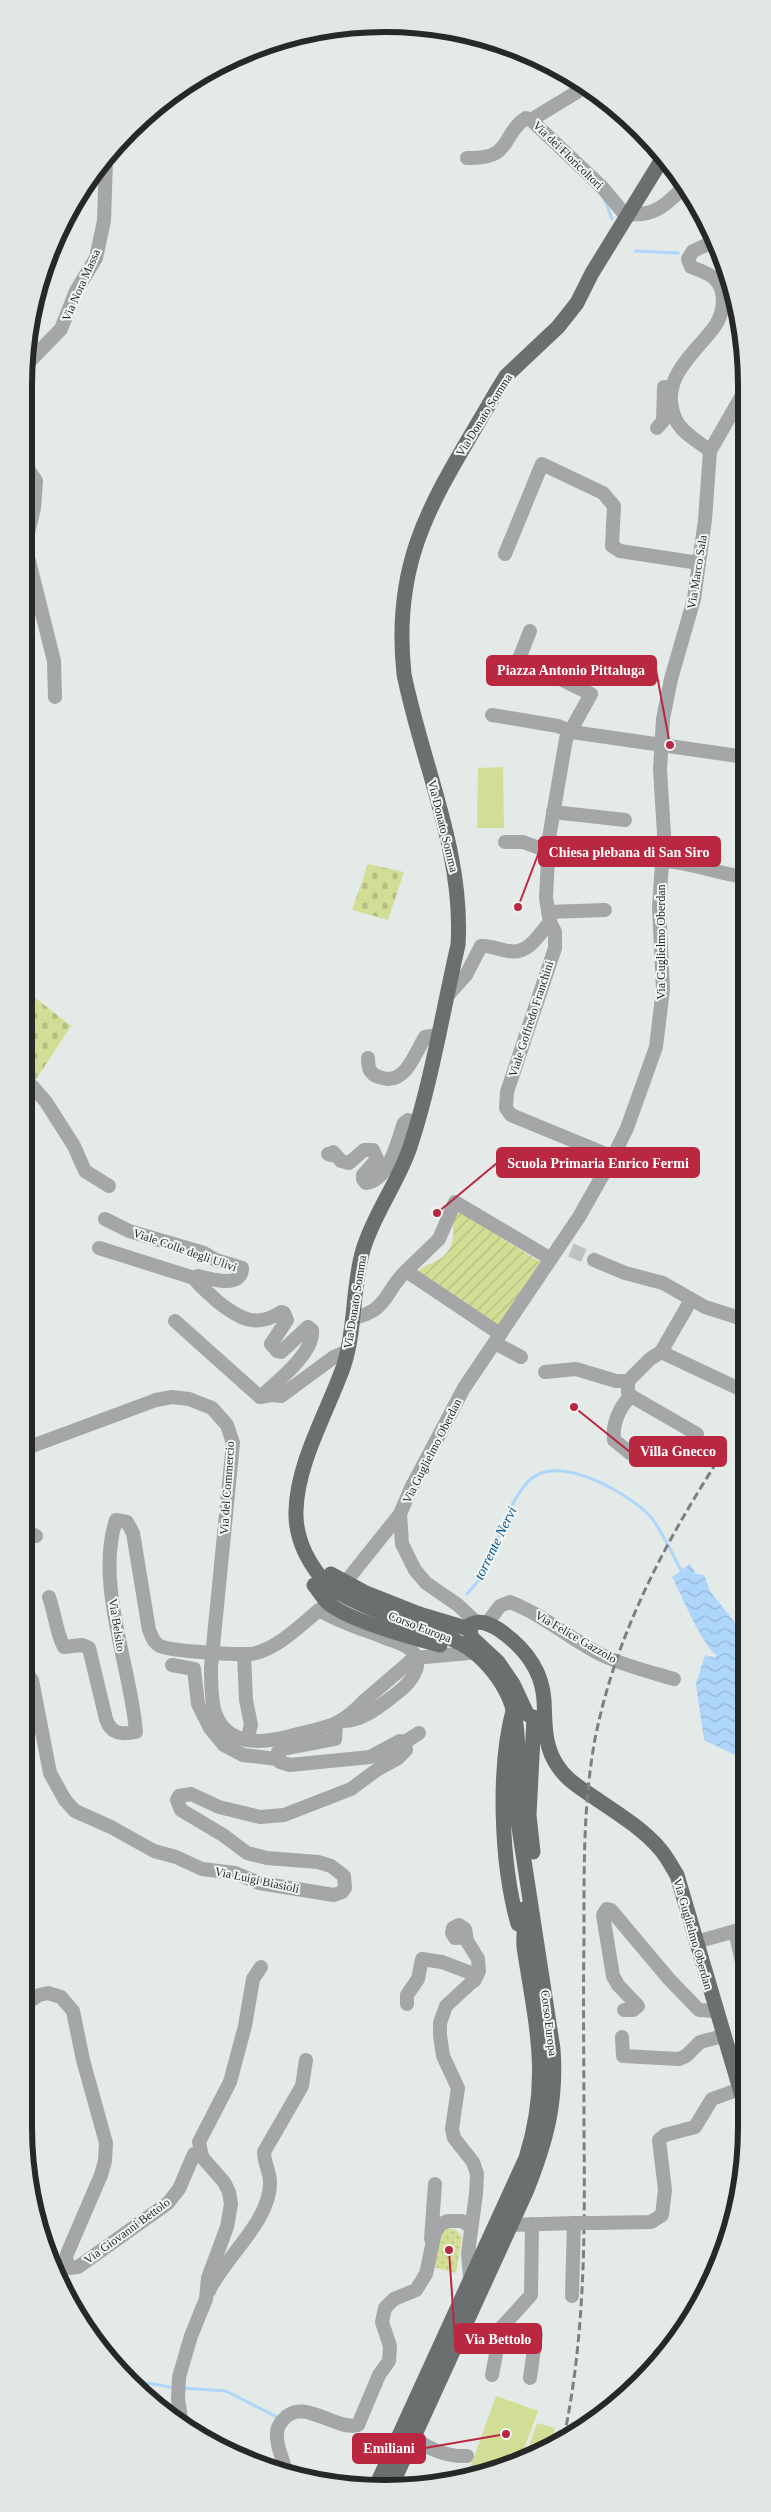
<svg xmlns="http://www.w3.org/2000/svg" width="771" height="2512" font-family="'Times New Roman',serif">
  <defs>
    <pattern id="cemetery-stones" width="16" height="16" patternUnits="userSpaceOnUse" patternTransform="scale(1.25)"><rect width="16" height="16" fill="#d2de95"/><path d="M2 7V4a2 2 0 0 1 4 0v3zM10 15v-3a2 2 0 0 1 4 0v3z" fill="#b4be80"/></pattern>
    <pattern id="park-dots" width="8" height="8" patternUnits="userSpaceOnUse" patternTransform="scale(1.25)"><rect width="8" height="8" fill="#d2de95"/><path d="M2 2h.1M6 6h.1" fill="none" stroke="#b4be80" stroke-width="1.8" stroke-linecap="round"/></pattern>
    <pattern id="garden-furrows" width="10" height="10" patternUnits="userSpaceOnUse" patternTransform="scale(1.25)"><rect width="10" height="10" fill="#d2de95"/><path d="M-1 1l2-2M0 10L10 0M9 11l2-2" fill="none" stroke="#b4be80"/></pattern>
    <pattern id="water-waves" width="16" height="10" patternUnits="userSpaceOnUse" patternTransform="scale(1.25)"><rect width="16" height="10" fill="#aed5fa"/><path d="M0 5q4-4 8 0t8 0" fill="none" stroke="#96b7d6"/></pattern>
  </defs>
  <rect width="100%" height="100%" fill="#e4eae8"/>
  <g fill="#d2de95">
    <polygon points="503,767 504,828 477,828 478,768"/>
    <polygon points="496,2396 538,2411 521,2457 484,2474 470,2468"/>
    <polygon points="537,2423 555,2428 550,2444 526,2454"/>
  </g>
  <g fill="url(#cemetery-stones)">
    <polygon points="368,864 404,872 388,920 352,910"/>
    <polygon points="24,989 71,1026 33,1084 24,1078"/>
  </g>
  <polygon fill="url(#park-dots)" points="448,2228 456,2230 462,2237 456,2273 433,2267 438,2255 438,2238"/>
  <path fill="url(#garden-furrows)" d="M455,1209L540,1262L499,1326L417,1273C422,1266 426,1266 434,1262C455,1253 455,1234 452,1215Z"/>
  <path fill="url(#water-waves)" d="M690,1564L696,1574L704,1575L710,1591L736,1624L746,1621L747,1761L704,1740L696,1684L705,1655L715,1658L716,1655C701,1643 682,1596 672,1577Z"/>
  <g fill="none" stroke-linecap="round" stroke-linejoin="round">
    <g stroke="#aed5fa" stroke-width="3">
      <polyline points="437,29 442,32"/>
      <polyline points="604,198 612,219"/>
      <polyline points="635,251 678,253"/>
      <path d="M467,1594C472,1588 478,1583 481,1576C498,1546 503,1511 526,1484C554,1450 624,1491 648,1514C659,1524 673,1556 681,1570"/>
      <polyline points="130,2380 176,2388"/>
      <polyline points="182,2388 226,2391 277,2417"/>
    </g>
    <polyline stroke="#bec3c2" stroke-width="14" stroke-dasharray="14 7" stroke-linecap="butt" points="571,1250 594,1260"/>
    <g stroke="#a4a6a7" stroke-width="14">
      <polyline points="581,84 577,92 531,120 602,187 626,216"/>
      <path d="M467,158C513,160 501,134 526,118L531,120"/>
      <path d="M627,214C654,217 666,205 684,187"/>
      <polyline points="26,365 61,329 76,291 96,258 104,221 106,159"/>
      <polyline points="24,397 26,409 24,424"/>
      <polyline points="657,428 663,421 664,387"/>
      <path d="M710,451C699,442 681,432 676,420C657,379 695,354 715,326C724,313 727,291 715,279C709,273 699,270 691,267L688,259L693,251L715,241"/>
      <polyline points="24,463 36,481 34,508 25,545 54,661 55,697"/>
      <polyline points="505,554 542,464 603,493 614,506 612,546 620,551 699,563"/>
      <polyline points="530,631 519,659 591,694 566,739 549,838 546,898 550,922 555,932 555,948 507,1092 506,1108 511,1115 613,1157"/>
      <polyline points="492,715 558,726 572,732 745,757"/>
      <polyline points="553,812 625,820"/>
      <polyline points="505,842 523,842 548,851"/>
      <path d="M663,861C692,862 717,874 745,877"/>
      <polyline points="548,912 605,910"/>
      <path d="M447,996L466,975L481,946C490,945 499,950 508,951C529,955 538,935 550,922"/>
      <path d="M368,1058C368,1067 369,1074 379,1077C405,1087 414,1055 425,1037L438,1035"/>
      <polyline points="24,1081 33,1087 46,1102 74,1146 85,1171 109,1186"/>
      <path d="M328,1154L331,1155L333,1152L341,1161L349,1163L364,1150H373L377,1159L363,1175V1179L366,1183C390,1179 397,1142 404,1123L408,1120L416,1123"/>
      <path d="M105,1219L129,1231L204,1253L216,1260L242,1268C242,1289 210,1279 198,1276L194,1278C200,1287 209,1293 217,1301C238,1318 256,1329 281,1312L284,1313L287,1320L271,1344L277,1351L281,1352L308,1327L312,1330C315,1352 276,1383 260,1397L272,1395L281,1396L334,1357L348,1351"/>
      <polyline points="99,1248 194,1278"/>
      <polyline points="594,1260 625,1273 663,1283 705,1307 746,1320"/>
      <polyline points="691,1300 661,1352 650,1359 628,1381 628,1392 631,1396 697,1434"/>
      <path d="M353,1318C388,1311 384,1292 406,1271"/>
      <polyline points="175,1321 260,1397"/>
      <polyline points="500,1334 406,1271 439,1239 455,1202 551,1259"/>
      <polyline points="495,1343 521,1357"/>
      <polyline points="661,1352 746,1392"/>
      <polyline points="545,1372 576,1369 616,1381 628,1381"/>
      <path d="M24,1449L156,1400L172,1397L189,1399L212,1408L227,1425L233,1443L211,1667C211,1681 211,1696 214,1709C225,1750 268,1743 298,1734C330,1726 340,1726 364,1701"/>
      <path d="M630,1453L614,1440C612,1425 619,1407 631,1396"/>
      <polyline points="24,1530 36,1536"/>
      <polyline points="348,1579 400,1514"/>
      <path d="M49,1597C55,1614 56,1632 64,1647L82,1645L89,1648L106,1719C111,1734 121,1735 136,1732C131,1667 95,1584 116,1520L127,1522L133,1533L149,1630C152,1636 153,1643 160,1646C170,1651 244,1656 256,1653C279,1647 301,1625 319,1610C339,1622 362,1629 383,1637C392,1641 404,1643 411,1650C427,1665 408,1685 396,1694C380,1706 362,1722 342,1721"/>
      <polyline points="476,1622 458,1605 426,1583 415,1570 402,1544 400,1514 411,1488 464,1388 579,1217 613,1157 627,1128 656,1047 663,989 659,908 664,834 660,769 663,719 671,679 694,599 705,520 710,451 744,392"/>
      <path d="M487,1623L500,1606L510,1602C544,1615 571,1640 604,1656C626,1666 650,1672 674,1679"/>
      <polyline points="244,1655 246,1700 251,1725 247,1740"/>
      <polyline points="172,1665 194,1669 198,1704 210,1728 224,1745 243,1755 278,1759"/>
      <polyline points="24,1671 32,1680 50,1773 65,1800 75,1811 111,1827 154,1851 176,1857 202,1869 235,1873 259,1883 334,1895 342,1892 345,1888 344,1876 331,1866 318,1862 267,1858 247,1853 223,1835 181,1810 177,1800 179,1796 191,1794 219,1807 260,1817 284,1815 351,1789 378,1769 398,1758 406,1750 405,1742 400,1741 370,1757 290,1765 280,1762 278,1752 283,1749 335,1739 336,1724"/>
      <polyline points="405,1742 419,1733"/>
      <polyline points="466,1937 455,1938 452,1933 453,1928 459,1925 465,1929 467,1941 478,1959 479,1971 475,1979 446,2006 440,2023 440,2035 443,2056 458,2088 452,2129 454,2138 473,2162 477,2174 476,2194 468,2253 470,2277 474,2281"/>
      <polyline points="696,1942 735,1931 744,1971 747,2009"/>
      <polyline points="407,2004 407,1995 418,1979 422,1959 442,1962 471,1973 474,1981"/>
      <polyline points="24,2005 39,1995 48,1993 61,1997 73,2011 83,2060 106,2143 105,2161 101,2175 67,2254 66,2259 70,2268 78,2267 168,2203 179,2189 194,2154 202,2157 224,2182 229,2192 231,2204 227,2227 208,2278 206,2299 191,2336 179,2377 178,2399 182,2424"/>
      <polyline points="624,2010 633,2010 638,2006 618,1985 613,1976 603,1915 607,1909 611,1910 669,1979 699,2010 715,2011"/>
      <polyline points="622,2037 623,2056 679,2059 686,2056 700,2042 723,2036"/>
      <polyline points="202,2157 199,2142 230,2082 245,2026 253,1979 261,1967"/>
      <polyline points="502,2222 510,2225 576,2223"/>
      <polyline points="595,2223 651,2222 662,2215 665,2190 659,2140 665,2135 695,2127 712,2099 740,2089 747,2031"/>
      <polyline points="431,2239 435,2184"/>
      <path d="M209,2291C223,2259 271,2221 270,2182C270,2172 264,2163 264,2152L302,2086L306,2060"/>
      <polyline points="572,2296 574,2223"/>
      <polyline points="501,2328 536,2334 530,2378"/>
      <polyline points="659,2355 663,2356"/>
      <polyline points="492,2375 501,2328 531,2295 532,2224"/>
      <path d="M413,2438C430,2449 446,2457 467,2456"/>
      <path d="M285,2469C283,2458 276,2446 277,2434C277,2429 279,2424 283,2420C302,2396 335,2431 358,2425L379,2375L389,2361L390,2346L382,2322L385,2308L394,2299L416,2290L426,2274L435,2232L441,2224L448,2221H462L471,2227"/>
    </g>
    <g stroke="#6c6f70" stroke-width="15">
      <path d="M331,1588C310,1568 295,1540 296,1511C297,1462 328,1411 344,1365C356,1327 352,1287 363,1250C374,1213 398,1183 410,1147C431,1084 443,1010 458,945C464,852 422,764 404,674C391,553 438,493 495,394L506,376L558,327L577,303L592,273L664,156"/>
      <polyline points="419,1614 469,1629"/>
      <path d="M514,1707C497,1767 501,1864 518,1924"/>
      <path d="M544,1717L534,1718L527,1714L513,1684L498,1662L471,1637L470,1625C480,1619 489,1624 498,1629C523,1646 542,1669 544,1700C545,1719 544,1738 552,1756C562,1778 579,1787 598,1800C619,1814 644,1830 660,1849C667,1857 672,1867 677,1875L747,2113"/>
      <polyline points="533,1852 529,1815 534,1718"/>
      <path d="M376,2486L526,2158C551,2079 536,2026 524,1947C523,1934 526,1921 524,1909"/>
      <path d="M391,2487L526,2192C546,2142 557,2103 553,2049L517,1815"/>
    </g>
    <path stroke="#7c807e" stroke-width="3" stroke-dasharray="8 4" stroke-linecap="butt" d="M564,2437C585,2336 585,2235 584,2132C584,2067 583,2002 584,1937C584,1871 583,1804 595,1739C616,1633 666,1540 724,1451"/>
    <g stroke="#a4a6a7" stroke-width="14">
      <polyline points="364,1701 414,1658 469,1653"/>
      <polyline points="576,2223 595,2223"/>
    </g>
    <g stroke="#6c6f70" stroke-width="15">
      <polyline points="331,1574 366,1593 419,1614"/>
      <path d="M314,1585C318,1590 322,1596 326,1601C345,1620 413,1638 440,1645"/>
      <path d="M331,1588C367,1611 409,1621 449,1638C483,1651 512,1688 516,1724C520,1754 517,1785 517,1815"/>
    </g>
  </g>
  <g text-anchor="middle" stroke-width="4" stroke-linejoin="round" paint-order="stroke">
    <g font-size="12" fill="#272928" stroke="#f2f7f6">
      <text transform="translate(568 155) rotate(44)" y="4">Via dei Floricoltori</text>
      <text transform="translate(81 285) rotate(-66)" y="4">Via Nora Massa</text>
      <text transform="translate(484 415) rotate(-58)" y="4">Via Donato Somma</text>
      <text transform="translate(697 572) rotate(-81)" y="4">Via Marco Sala</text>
      <text transform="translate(443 826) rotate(76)" y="4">Via Donato Somma</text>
      <text transform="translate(661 942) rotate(-90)" y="4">Via Guglielmo Oberdan</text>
      <text transform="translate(531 1019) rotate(-72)" y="4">Viale Goffredo Franchini</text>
      <text transform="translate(185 1250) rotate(19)" y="4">Viale Colle degli Ulivi</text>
      <text transform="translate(355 1302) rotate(-81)" y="4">Via Donato Somma</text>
      <text transform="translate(432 1451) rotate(-63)" y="4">Via Guglielmo Oberdan</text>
      <text transform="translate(227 1488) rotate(-86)" y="4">Via del Commercio</text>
      <text transform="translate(117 1625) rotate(81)" y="4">Via Belsito</text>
      <text transform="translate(420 1627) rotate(21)" y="4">Corso Europa</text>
      <text transform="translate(576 1637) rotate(30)" y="4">Via Felice Gazzolo</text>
      <text transform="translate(257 1880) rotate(12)" y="4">Via Luigi Biasioli</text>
      <text transform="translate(693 1934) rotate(74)" y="4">Via Guglielmo Oberdan</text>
      <text transform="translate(549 2023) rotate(83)" y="4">Corso Europa</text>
      <text transform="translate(127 2231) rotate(-36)" y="4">Via Giovanni Bettolo</text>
    </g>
    <g font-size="14" font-style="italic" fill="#005188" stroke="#f2f7f6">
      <text transform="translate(495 1543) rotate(-64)" y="5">torrente Nervi</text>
    </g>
  </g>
  <path d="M0 0H771V2512H0ZM385 32H385A353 353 0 0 1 738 385V2127A353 353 0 0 1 385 2480H385A353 353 0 0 1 32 2127V385A353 353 0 0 1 385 32Z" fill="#e2e7e6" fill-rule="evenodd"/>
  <path fill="none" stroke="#272928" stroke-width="6" d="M385 32H385A353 353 0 0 1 738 385V2127A353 353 0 0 1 385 2480H385A353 353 0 0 1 32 2127V385A353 353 0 0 1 385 32Z"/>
  <path fill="none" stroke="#b92840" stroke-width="2" d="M670 745L656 670M518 907L539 852M437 1213L497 1163M574 1407L630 1452M449 2250L455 2339M506 2434L425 2448"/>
  <g fill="#b92840" stroke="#f2f7f6" stroke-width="2">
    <circle cx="670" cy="745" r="5"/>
    <circle cx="518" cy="907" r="5"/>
    <circle cx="437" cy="1213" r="5"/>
    <circle cx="574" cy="1407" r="5"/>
    <circle cx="449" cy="2250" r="5"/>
    <circle cx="506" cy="2434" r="5"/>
  </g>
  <g fill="#b92840" stroke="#b92840" stroke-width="2">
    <rect x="487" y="656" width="169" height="29" rx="5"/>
    <rect x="539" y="837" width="181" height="29" rx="5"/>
    <rect x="497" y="1148" width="202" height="29" rx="5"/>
    <rect x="630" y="1437" width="96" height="29" rx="5"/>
    <rect x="455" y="2324" width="86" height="29" rx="5"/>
    <rect x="353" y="2434" width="72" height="29" rx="5"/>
  </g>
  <g font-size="14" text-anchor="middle" font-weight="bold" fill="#fff">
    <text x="571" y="675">Piazza Antonio Pittaluga</text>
    <text x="629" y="857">Chiesa plebana di San Siro</text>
    <text x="598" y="1168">Scuola Primaria Enrico Fermi</text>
    <text x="678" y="1456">Villa Gnecco</text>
    <text x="498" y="2344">Via Bettolo</text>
    <text x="389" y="2453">Emiliani</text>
  </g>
</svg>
